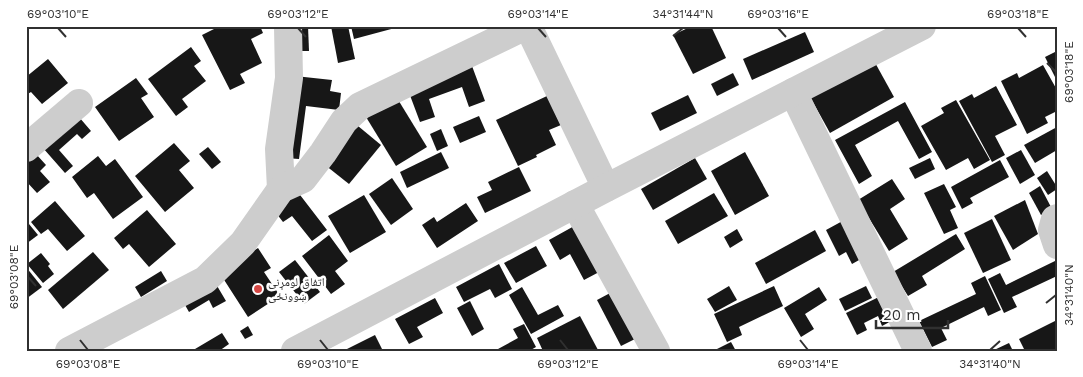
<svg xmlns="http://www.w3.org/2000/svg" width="1083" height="377" font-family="'Work Sans','Noto Naskh Arabic',sans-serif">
  <rect width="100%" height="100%" fill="#fff"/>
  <g fill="#171717">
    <polygon points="220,26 260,26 263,33 251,39 262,63 240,74 245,83 230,90 202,35"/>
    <polygon points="292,26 308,26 309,51 293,51"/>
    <polygon points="331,26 348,26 355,59 338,63"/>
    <polygon points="351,26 395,26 395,28 354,39"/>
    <polygon points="692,26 711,26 726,58 693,74 673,35"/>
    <polygon points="805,32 814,52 752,80 743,59"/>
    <polygon points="191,47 201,61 194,66 206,81 182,99 188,107 176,116 148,79"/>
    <polygon points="1057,51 1057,81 1045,57"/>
    <polygon points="48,59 68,83 42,104 31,92 26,95 26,77"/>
    <polygon points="873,59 894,97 830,133 809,95"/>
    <polygon points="1043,65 1057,90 1057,111 1045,117 1048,123 1027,134 1001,81 1017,73 1019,78"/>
    <polygon points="472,66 485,101 469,107 462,87 429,99 435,117 420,122 408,90"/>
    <polygon points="733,73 739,85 717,96 711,84"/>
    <polygon points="295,76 332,80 330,91 341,93 339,110 306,106 299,159 285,158"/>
    <polygon points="136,78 148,94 141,98 154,117 119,141 95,107"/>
    <polygon points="996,86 1017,125 995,136 1005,155 992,162 959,101 972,94 974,98"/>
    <polygon points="688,95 697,113 660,131 651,113"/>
    <polygon points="547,96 561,125 549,130 556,145 536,155 537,157 518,166 496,120"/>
    <polygon points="397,98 427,147 396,166 366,117"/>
    <polygon points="956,100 990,160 974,169 968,158 946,170 921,126 944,113 941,108"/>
    <polygon points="905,102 932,152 919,159 898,121 855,145 872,176 859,184 835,140"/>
    <polygon points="479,116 486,132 460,143 453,127"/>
    <polygon points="79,117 91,131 82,139 77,134 59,150 73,166 65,173 43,148"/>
    <polygon points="352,121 381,145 349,184 320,161"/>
    <polygon points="1057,127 1057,150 1035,163 1024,145"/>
    <polygon points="441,129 448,146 437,151 430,134"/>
    <polygon points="174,143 190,161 179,170 194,188 165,212 135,176"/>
    <polygon points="208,147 221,162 212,169 199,154"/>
    <polygon points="1021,150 1035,175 1020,184 1006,158"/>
    <polygon points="441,152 449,168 407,188 400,172"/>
    <polygon points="745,152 769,196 735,215 711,171"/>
    <polygon points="36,154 46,165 40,171 50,182 37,193 26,181 26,162"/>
    <polygon points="98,156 106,166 115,159 143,197 113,219 94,193 87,198 72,177"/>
    <polygon points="695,158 707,179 653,210 641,189"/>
    <polygon points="930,158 935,169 915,179 909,168"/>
    <polygon points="1000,160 1009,177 970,198 973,203 962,209 951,187"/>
    <polygon points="519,167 531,191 485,213 477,197 492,190 488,182"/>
    <polygon points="1047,171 1057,187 1057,189 1048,195 1037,178"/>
    <polygon points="392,178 413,209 391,225 369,194"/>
    <polygon points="892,179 905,199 890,209 908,239 889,251 858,200"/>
    <polygon points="944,184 956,207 950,210 958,228 944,234 924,193"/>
    <polygon points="1040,186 1052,209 1041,215 1029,193"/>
    <polygon points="297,191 327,230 312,241 292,216 283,222 273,209"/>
    <polygon points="714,193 728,216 678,244 665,221"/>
    <polygon points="364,195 386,232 350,253 328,216"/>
    <polygon points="1025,200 1038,234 1013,250 994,216"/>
    <polygon points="55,201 85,236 67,251 48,229 41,234 31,222"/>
    <polygon points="466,203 478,221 437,248 422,225 434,217 437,222"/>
    <polygon points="147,210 176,244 149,267 129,244 123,249 114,238"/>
    <polygon points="848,218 868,255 852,264 846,252 839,256 826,230"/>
    <polygon points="992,219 1011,260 983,273 964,233"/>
    <polygon points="29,224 38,235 26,244 26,226"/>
    <polygon points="576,225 601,271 584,280 570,254 560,260 549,240"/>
    <polygon points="737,229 743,240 730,248 724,237"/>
    <polygon points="815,230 826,251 766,284 755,263"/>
    <polygon points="956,234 965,249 922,276 927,285 908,296 893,272"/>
    <polygon points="329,235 348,261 335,271 345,284 331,294 302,256"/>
    <polygon points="536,246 547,266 516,283 504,263"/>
    <polygon points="258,248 271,268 264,272 280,296 248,317 219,272"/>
    <polygon points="93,252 109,270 63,309 48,290"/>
    <polygon points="41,253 50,264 48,266 54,274 43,283 27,264"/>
    <polygon points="295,260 320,292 304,304 279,272"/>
    <polygon points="1055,261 1057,276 1012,297 1017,307 1004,313 988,279 1000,273 1006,285"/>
    <polygon points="499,264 512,289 495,298 490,289 464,302 456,287"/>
    <polygon points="26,267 42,287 26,299"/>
    <polygon points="161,271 167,281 141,297 135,287"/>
    <polygon points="985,276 1001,310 988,316 984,307 941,328 947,340 932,347 919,321 976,294 971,283"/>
    <polygon points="213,279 226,301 213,308 209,300 189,312 181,298"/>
    <polygon points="729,286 737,300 715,312 707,299"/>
    <polygon points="774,286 783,306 739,327 742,335 727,342 714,314"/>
    <polygon points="866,286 872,298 845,311 839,299"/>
    <polygon points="522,287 538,315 558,305 564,316 531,334 509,295"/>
    <polygon points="819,287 827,300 805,314 814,329 801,337 784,308"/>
    <polygon points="612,292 637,338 621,346 597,300"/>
    <polygon points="885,294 897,318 882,326 878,316 864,323 867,330 857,335 846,313"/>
    <polygon points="435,298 443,313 417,327 423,337 409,344 395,319"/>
    <polygon points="470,301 484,329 472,336 457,308"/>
    <polygon points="580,316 598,350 543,351 537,338"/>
    <polygon points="1057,320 1057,350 1025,351 1019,339"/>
    <polygon points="524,324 536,347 529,351 499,351 498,349 518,338 513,329"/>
    <polygon points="248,326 253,335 245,339 240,331"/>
    <polygon points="222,333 229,344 219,351 196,351 195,349"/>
    <polygon points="375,335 383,351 343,351"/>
    <polygon points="731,342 736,351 713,351"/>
    <polygon points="1009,343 1013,351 992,351"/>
  </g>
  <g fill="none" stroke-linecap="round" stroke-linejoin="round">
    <g stroke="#cdcdcd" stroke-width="28">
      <polyline points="528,26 606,188"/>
      <polyline points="793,92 918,351"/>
      <polyline points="26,148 79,103"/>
      <polyline points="281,189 279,149 289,78 288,26"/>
      <polyline points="575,204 656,351"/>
      <polyline points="1057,218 1055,219 1052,230 1057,245"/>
      <polyline points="69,351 205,280 243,243 281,189 303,179 323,153 344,121 360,106 526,26"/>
      <polyline points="295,351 606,188 922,26"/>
    </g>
  </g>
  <path fill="none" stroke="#303030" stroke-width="2" d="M58,28L66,37M298,28L306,37M538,28L546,37M778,28L786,37M1018,28L1026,37M673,36L683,28M1047,63L1056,72M28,277L36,286M1046,303L1056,295M80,340L88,350M320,340L328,350M560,340L568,350M800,340L808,350M990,350L1000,341"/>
  <circle fill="#d54744" stroke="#fff" stroke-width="2" cx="258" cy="289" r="5"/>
  <g text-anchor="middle" stroke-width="5" stroke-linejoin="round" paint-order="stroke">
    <g font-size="12" fill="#303030" stroke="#fff" text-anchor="start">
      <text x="268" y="286">اتفاق لومړنی<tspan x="268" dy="14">ښوونځی</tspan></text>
    </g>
  </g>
  <rect width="1083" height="377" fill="none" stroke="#ffffff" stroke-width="55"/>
  <path d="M876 320v8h72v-8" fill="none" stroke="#303030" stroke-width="2.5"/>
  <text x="883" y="320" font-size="15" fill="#303030" stroke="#ffffff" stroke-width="4" paint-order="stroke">20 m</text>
  <rect x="28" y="28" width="1028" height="322" fill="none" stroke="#303030" stroke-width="2"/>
  <g font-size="12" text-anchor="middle" fill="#303030">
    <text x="58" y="18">69°03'10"E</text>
    <text x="298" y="18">69°03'12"E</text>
    <text x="538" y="18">69°03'14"E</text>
    <text x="683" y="18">34°31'44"N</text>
    <text x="778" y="18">69°03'16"E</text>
    <text x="1018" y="18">69°03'18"E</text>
    <text transform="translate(1069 72) rotate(-90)" y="4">69°03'18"E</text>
    <text transform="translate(14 277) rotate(-90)" y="4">69°03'08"E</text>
    <text transform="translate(1069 295) rotate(-90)" y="4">34°31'40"N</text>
    <text x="88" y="368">69°03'08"E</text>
    <text x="328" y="368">69°03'10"E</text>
    <text x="568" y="368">69°03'12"E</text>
    <text x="808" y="368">69°03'14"E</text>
    <text x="990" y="368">34°31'40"N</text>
  </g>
</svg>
